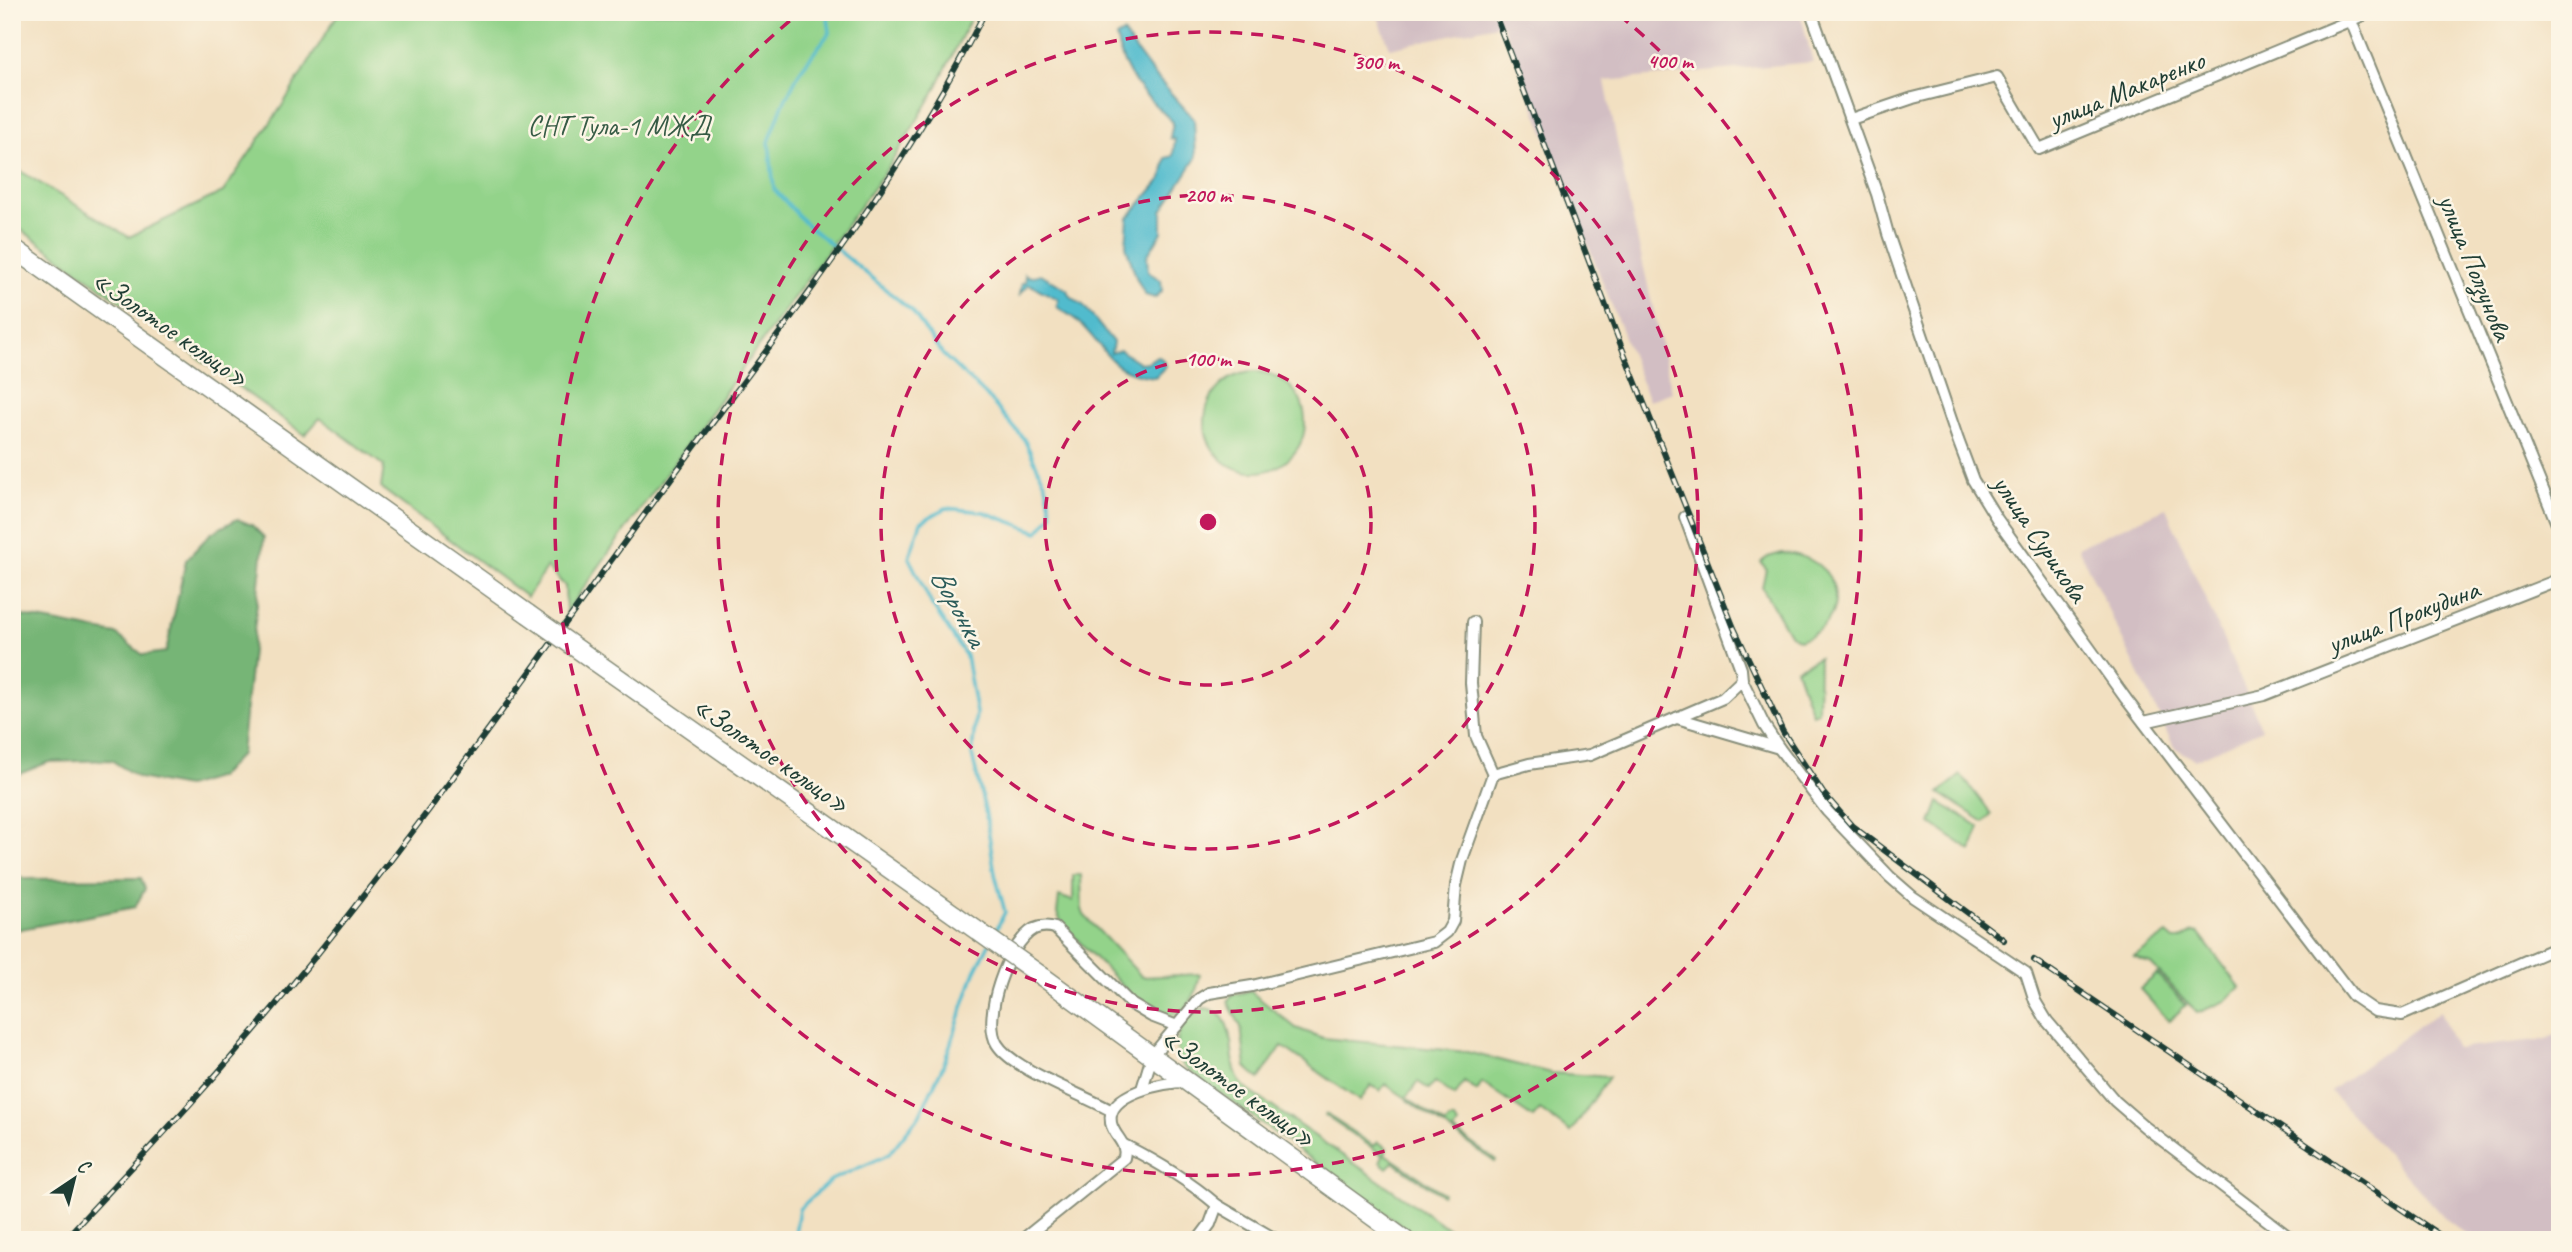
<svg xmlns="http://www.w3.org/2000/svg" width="2572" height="1252" font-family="Caveat,sans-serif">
  <rect width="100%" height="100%" fill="#fcf5e5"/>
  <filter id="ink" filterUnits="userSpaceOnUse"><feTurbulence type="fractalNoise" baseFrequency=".0143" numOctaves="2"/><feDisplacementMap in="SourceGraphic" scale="14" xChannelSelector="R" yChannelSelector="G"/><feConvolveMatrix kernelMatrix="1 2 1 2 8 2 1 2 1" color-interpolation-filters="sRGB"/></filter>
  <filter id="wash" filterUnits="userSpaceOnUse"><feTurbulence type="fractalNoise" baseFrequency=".00686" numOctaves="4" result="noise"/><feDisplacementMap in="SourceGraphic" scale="28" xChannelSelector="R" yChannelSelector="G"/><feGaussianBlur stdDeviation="1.57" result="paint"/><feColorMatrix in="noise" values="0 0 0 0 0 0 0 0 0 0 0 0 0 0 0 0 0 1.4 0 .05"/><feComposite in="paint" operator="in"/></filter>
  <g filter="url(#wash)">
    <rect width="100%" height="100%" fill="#f2e0c1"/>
    <g fill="#d2bec3">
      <polygon points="1376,12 1800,12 1813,62 1605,81 1629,202 1672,392 1649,401 1502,24 1390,48"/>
      <polygon points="2166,508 2262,729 2195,760 2174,747 2078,547"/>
      <polygon points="2440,1011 2456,1049 2546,1039 2560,1033 2560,1240 2474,1240 2446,1219 2330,1091"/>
      <polygon points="2260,1225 2280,1240 2248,1240"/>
    </g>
    <g fill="#93d38a" stroke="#59885f" stroke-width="2">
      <polygon points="339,12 974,12 932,96 889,166 566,612 565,586 547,567 527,597 381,488 384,466 320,418 305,435 12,223 12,166 129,237 223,192 282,106"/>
      <circle cx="1255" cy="422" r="50"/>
      <path d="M1782,553C1843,555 1855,623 1799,640L1789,634L1762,587L1766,569L1761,562L1768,557Z"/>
      <polygon points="1819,657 1818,712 1812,714 1796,669"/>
      <polygon points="1961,775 1991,814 1984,822 1939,793"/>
      <polygon points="1939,802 1980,827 1971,851 1931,823"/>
      <path d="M1073,875H1081L1082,909L1084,915L1142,977L1200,974C1197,992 1189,1015 1167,1016L1156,1013L1133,997L1062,924L1057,913L1059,896L1073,901Z"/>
      <polygon points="2193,932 2198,933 2240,987 2226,1001 2197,1013 2151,964 2134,957 2167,934 2174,940 2180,940"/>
      <polygon points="2157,974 2186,1005 2169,1021 2140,989"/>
      <polygon points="1250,991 1296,1028 1323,1038 1467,1052 1551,1073 1609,1077 1571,1132 1540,1110 1533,1118 1482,1083 1477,1091 1464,1082 1455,1096 1435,1082 1429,1089 1418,1082 1406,1098 1385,1084 1380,1091 1371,1085 1360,1101 1282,1046 1259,1079 1246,1067 1241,1027 1228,1002 1232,995"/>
      <path d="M1206,1008C1238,1014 1228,1055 1237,1076C1239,1082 1244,1086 1248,1090L1465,1240H1422L1184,1067C1168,1046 1181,1012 1206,1008Z"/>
      <polygon points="1408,1099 1446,1125 1449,1120 1455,1120 1458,1125 1454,1131 1496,1160 1495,1162 1407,1100"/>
      <polygon points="1326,1114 1374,1146 1378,1142 1387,1148 1385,1154 1443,1193 1442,1195 1393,1162 1387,1168 1380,1162 1383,1155 1325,1116"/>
    </g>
    <g fill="#76b576" stroke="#4a7955" stroke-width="2">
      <polygon points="237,519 252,525 264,537 241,754 219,777 186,787 139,778 111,760 49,762 12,777 12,614 116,634 143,655 166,652 186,560 211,533"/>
      <polygon points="12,873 25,879 141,878 145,889 135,907 16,930 12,930"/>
    </g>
    <g fill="#51bbcd" stroke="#387c80" stroke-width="2">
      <path d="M1123,33L1152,72L1194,119L1196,158L1162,211V232L1147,256L1148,272L1161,280L1162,291L1155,298L1145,295L1136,277L1126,246L1128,218L1162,178L1166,158L1173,156L1175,139L1170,138L1173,122C1144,95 1124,77 1116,37Z"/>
      <path d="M1025,274L1030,277L1041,274L1067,290L1069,295L1084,306L1113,342L1111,353L1120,350L1140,363L1148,362L1157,356L1162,359L1166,366L1155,377C1104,372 1108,347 1076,320C1070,315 1063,311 1057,307L1058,299L1029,284L1020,294L1022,283L1026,282Z"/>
    </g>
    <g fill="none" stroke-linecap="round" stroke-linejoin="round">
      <g stroke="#51bbcd" stroke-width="3.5">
        <polyline points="827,12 830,32 800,71 783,104 769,142 774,189 805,223 912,311 943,355 985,394 1024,439 1046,485 1052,515 1038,532 984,512 946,508 921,522 909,558 932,605 966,656 976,713 972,755 986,815 995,874 1005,912 994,934"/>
        <polyline points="794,1240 799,1209 831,1180 888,1155 919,1116 943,1066 975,972 989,944"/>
      </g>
    </g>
  </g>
  <g filter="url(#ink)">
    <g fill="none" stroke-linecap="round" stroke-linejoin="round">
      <g stroke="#888e7a" stroke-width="14">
        <g id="street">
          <polyline points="1811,12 1877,194 1888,234 1958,440 1973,480 1997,519 2126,699 2353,996 2375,1011 2402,1015 2560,946"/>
          <polyline points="2351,21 2560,531"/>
          <polyline points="1851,119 1913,98 1997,77 2039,149 2371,12"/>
          <polyline points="1685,517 1741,669 1742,680 1764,725 1779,748 1827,811 1890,877 1913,897 2026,973 2035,1001 2047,1021 2115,1101 2145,1127 2293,1240"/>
          <polyline points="1473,622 1471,683 1476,736 1493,774"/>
          <polyline points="1677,718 1779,748"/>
          <polyline points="2144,722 2264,695 2560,579"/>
          <polyline points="1493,774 1529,764 1590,755 1723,698 1742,680"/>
          <polyline points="1142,1089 1152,1056 1199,999 1209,993 1252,986 1434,942 1447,932 1453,921 1456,885 1462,860 1493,774"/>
          <path d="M1112,1111C1084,1095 1013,1070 997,1044C981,1018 1008,943 1034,929C1041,926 1048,926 1055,928L1131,1004L1151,1016L1177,1026"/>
          <path d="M1124,1145C1158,1162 1188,1180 1217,1205L1210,1224L1198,1240"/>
          <polyline points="1217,1205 1277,1240"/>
          <path d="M1022,1240L1124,1158C1128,1143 1114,1137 1111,1123C1105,1093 1165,1082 1185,1082"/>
        </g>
      </g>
      <g stroke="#888e7a" stroke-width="21">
        <g id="primary">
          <polyline points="12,247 528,614"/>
          <polyline points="593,660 955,915"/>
          <polyline points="1043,977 1405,1240"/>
        </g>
      </g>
      <use href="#street" stroke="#fff" stroke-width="10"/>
      <use href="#primary" stroke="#fff" stroke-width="18"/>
      <g stroke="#1f3d34" stroke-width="6">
        <g id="rail">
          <polyline points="1494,12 1620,343 1734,628 1783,732 1823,793 1852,826 2004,940"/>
          <polyline points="2034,960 2447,1240"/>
          <path d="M64,1240C125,1174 188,1109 246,1040C395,866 526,676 661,492C775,337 899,185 985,12"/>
        </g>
      </g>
      <use href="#rail" stroke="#fcf5e5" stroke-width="3.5" stroke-dasharray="10" stroke-linecap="butt"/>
      <g stroke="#888e7a" stroke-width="21" stroke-linecap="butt">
        <g id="primary-bridge">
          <polyline points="528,614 593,660"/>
          <polyline points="955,915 1043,977"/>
        </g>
      </g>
      <use href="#primary-bridge" stroke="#fff" stroke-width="18"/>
    </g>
  </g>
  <g fill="none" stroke="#c2185b" stroke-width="3.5" stroke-dasharray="12 9">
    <circle cx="1208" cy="522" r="163"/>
    <circle cx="1208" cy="522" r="327"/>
    <circle cx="1208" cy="522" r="490"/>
    <path d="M1619 15A653 653 0 1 1 797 15"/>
  </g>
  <g text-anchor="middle" stroke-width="5" stroke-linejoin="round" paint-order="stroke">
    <g font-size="28" fill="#1f3d34" stroke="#fcf5e5">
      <text transform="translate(2126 89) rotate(-22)" y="10">улица Макаренко</text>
      <text transform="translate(2476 267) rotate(68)" y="10">улица Ползунова</text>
      <text transform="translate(171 328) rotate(35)" y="10">«Золотое кольцо»</text>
      <text transform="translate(2041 538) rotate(56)" y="10">улица Сурикова</text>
      <text transform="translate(2403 616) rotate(-21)" y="10">улица Прокудина</text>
      <text transform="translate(772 754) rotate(35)" y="10">«Золотое кольцо»</text>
      <text transform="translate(1239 1087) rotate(36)" y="10">«Золотое кольцо»</text>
    </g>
    <g font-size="28" fill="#365b45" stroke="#fcf5e5">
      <text x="619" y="135">СНТ Тула-1 МЖД</text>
    </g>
    <g font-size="30" font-style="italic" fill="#2c5c5a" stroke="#fcf5e5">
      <text transform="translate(959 607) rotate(61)" y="10">Воронка</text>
    </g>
  </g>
  <circle cx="1208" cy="522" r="10" fill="#c2185b" stroke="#fcf5e5" stroke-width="3.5"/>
  <g font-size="21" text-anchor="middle" font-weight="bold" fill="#c2185b" stroke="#fcf5e5" stroke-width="5" stroke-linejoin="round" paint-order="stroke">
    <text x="1670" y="68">400 m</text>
    <text x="1376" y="69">300 m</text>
    <text x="1208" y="202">200 m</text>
    <text x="1208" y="366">100 m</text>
  </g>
  <rect width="2572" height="1252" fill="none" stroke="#fcf5e5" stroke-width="42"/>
  <g transform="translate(74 1179) rotate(35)" stroke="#fcf5e5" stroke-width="5" paint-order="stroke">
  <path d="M0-5L12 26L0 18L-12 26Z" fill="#1f3d34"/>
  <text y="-10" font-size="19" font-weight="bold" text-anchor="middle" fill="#1f3d34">С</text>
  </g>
</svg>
